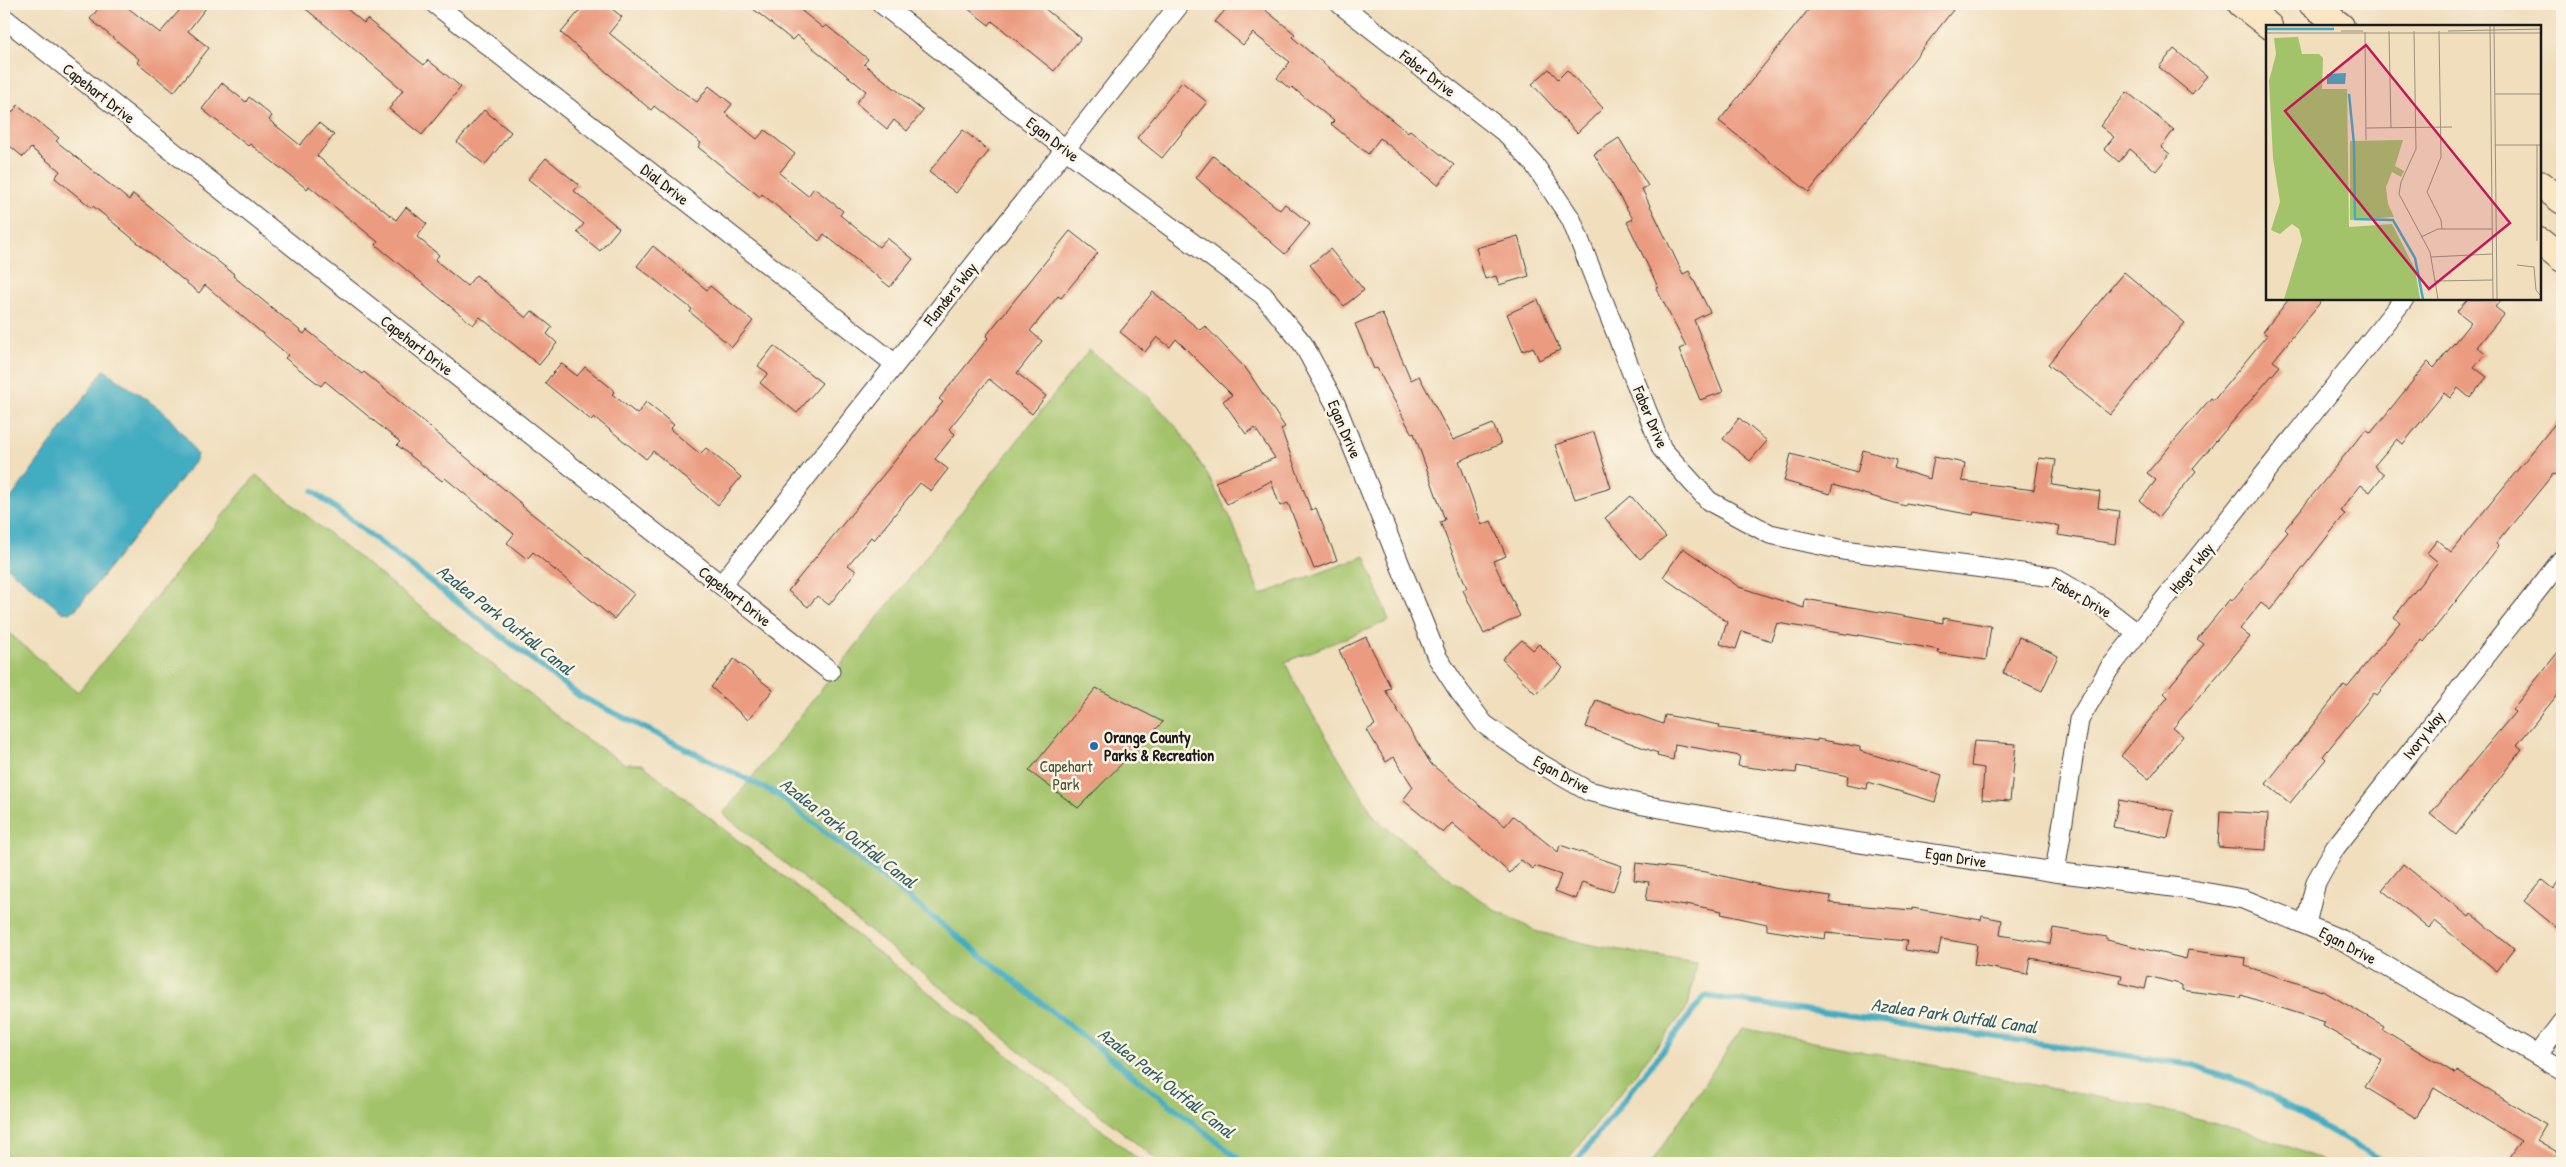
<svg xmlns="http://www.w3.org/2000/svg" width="2566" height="1167" font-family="'Patrick Hand',sans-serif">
  <rect width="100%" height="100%" fill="#fcf5e5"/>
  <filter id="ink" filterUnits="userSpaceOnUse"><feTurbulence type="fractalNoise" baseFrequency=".02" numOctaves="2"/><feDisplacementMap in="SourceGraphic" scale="10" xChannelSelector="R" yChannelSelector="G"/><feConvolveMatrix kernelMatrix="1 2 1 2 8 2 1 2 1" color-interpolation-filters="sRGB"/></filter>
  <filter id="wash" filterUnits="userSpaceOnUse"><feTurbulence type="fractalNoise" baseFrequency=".0096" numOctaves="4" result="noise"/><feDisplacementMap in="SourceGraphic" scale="20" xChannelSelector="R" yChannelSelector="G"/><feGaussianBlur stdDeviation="1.12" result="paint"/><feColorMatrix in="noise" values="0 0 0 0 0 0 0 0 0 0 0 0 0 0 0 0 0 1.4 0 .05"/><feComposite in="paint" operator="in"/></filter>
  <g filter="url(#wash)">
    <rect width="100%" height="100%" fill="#f0debd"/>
    <g fill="#a3c36b" stroke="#607044">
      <polygon points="1089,350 1146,394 1179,430 1207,474 1231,519 1260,595 1365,556 1389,621 1285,662 1298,690 1375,818 1452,880 1492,908 1538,932 1597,946 1696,963 1688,1007 1565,1163 1161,1163 723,814"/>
      <polygon points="256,475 579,734 625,764 642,764 1143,1163 4,1163 4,629 78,692"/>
      <path d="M1742,1028C1844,1048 1947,1068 2049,1088C2142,1106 2240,1121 2326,1163H1651Z"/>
    </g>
    <polygon fill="#42acc1" stroke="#2f646e" points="104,370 164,412 188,440 197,455 195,461 76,609 70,613 62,612 4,565 4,508"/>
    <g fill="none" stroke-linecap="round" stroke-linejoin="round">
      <g stroke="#42acc1" stroke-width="6">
        <polyline points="313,491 578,695 777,794 1244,1163"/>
        <polyline points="1575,1163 1705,996 2193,1065 2250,1085 2386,1163"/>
      </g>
    </g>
    <g id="blocks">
      <g fill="#eb9b80">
        <polygon points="102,4 123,4 160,33 185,4 209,4 188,31 209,48 174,92 137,62 139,59 90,19"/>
        <polygon points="300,4 341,4 364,23 367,19 424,65 428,60 461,87 422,135 389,109 403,90"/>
        <polygon points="585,4 606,4 622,17 609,33 676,87 697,102 709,86 732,104 725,113 757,139 765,130 795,154 779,173 808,196 814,188 843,211 840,215 879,247 887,238 913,259 890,287 824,234 819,241 762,194 760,197 698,147 701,143 654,106 651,110 561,33"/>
        <polygon points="747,4 793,4 823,28 826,25 868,59 864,64 923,111 907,131 894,120 887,129 856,103 866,91 797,35 792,40"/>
        <polygon points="962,4 1039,4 1081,38 1054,71 992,21 989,25"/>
        <polygon points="1230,4 1258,4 1295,34 1292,37 1342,79 1408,133 1410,130 1454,165 1438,185 1380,138 1368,154 1331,124 1334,121 1292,87 1290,89 1277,78 1290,62 1253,33 1243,45 1215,22"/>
        <polygon points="1813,4 1944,4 1953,10 1809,192 1719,121"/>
        <polygon points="2174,49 2207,76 2192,94 2159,67"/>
        <polygon points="1549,69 1558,79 1567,70 1603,108 1577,133 1532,84"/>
        <polygon points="1182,82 1207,102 1162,158 1137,138"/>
        <polygon points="222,83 246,102 249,97 272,116 269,120 300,145 319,123 334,135 317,156 396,220 406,207 427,224 417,237 439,255 435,260 467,286 476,275 526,318 532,311 552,327 547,334 557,343 539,365 480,317 473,325 376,245 378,242 309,186 307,189 250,144 248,146 202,109"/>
        <polygon points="2127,92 2174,130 2161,147 2170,154 2156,171 2130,149 2119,162 2104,149 2114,137 2100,126"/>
        <polygon points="18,105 59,138 56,141 129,200 133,194 234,274 233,276 304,334 307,330 362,374 364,372 523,505 522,506 634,594 614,619 533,552 527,559 507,543 514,534 445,478 442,481 397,445 400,442 325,381 321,386 285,358 288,355 205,285 199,293 93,206 92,208 55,178 60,171 31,148 23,157 4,141 4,123"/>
        <polygon points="484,110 511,132 485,165 457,142"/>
        <polygon points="963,130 989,151 956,193 929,172"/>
        <polygon points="1619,138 1648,186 1642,189 1683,274 1689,271 1710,312 1694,320 1723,392 1700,400 1679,349 1686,346 1656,288 1658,287 1627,222 1633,219 1594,154"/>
        <polygon points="1213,156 1280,210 1285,204 1310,224 1285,254 1196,178"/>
        <polygon points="546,158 579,185 574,191 619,228 600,251 577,232 584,224 528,179"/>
        <polygon points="1070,231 1098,253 1061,298 1058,296 1030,331 1042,341 1017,373 1046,396 1032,414 989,379 949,429 955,434 935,459 948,469 931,491 920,483 874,540 871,537 848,565 856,571 829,605 817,596 808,607 788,591 943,402 939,399 988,338 986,336"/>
        <polygon points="1518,236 1529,276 1499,285 1496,276 1485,279 1476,248"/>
        <polygon points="653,246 707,290 710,286 753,321 732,347 690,312 692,309 637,266"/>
        <polygon points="1330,249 1364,290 1344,306 1310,265"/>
        <polygon points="2124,272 2185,323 2110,415 2048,364"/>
        <polygon points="1153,292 1200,330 1205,326 1247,370 1285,427 1281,429 1311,510 1316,508 1337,560 1314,569 1288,503 1280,506 1271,481 1227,504 1215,482 1275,458 1255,428 1246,434 1223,401 1232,395 1176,339 1170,347 1157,337 1145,352 1120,332"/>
        <polygon points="2289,299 2323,299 2273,361 2280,366 2193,468 2196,471 2159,517 2140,501 2156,480 2147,473 2211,398 2214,400 2267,335 2263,332"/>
        <polygon points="2468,299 2502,299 2495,307 2504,314 2477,347 2485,354 2474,367 2487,377 2470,398 2458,388 2450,398 2444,393 2403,444 2397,439 2374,466 2384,474 2370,492 2361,485 2340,511 2345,514 2270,610 2261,603 2240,629 2250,637 2173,728 2183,736 2149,779 2121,756 2168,697 2164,693 2204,644 2197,639 2230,599 2232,601 2288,532 2285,529 2366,429 2371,433 2428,362 2434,368 2471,322 2457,311"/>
        <polygon points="1538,300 1560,350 1539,360 1533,347 1523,351 1507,314"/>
        <polygon points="1382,313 1411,380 1419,376 1453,440 1493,424 1501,444 1459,461 1482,525 1491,521 1506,556 1493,561 1520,616 1484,634 1463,590 1467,588 1440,522 1445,520 1414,433 1412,434 1377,368 1374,369 1355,324"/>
        <polygon points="774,346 822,383 797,413 760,383 768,373 758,366"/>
        <polygon points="561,363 577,376 585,367 615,391 612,394 637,414 646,402 674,425 670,429 700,454 706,448 741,477 718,505 653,451 646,459 594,417 591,420 545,383"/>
        <polygon points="2562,415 2562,466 2555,475 2553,474 2496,544 2499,546 2424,642 2422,640 2377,695 2374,693 2323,756 2326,759 2290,803 2266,784 2344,685 2347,687 2400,622 2394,617 2438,562 2427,553 2437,540 2451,552"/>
        <polygon points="1739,418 1767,441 1750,461 1723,439"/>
        <polygon points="1594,432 1611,488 1575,499 1555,445"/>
        <polygon points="1863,450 1897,460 1894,468 1930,479 1934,457 1965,463 1962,481 2034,490 2039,458 2056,460 2052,485 2100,492 2098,508 2119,511 2115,544 2058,535 2060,526 1974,512 1973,515 1906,503 1905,506 1833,485 1830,494 1784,481 1791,454 1857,473"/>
        <polygon points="1631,496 1666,537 1640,559 1605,518"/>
        <polygon points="1683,548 1739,587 1804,608 1805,599 1943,623 1943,618 1991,626 1986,660 1938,653 1939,650 1858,635 1858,636 1777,623 1771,641 1742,631 1736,649 1720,644 1727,622 1663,577"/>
        <polygon points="1366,637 1391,688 1385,690 1431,764 1505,826 1513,816 1558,852 1560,845 1622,866 1613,892 1582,882 1576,899 1555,891 1561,875 1535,866 1533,869 1521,860 1510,873 1452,823 1443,833 1403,800 1413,787 1394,757 1386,762 1367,730 1375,725 1339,650"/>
        <polygon points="2019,637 2058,656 2042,691 2003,673"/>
        <polygon points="1522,640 1533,650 1539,644 1563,668 1536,694 1502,659"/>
        <polygon points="2562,647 2562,689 2517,745 2522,749 2456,835 2430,814 2515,712 2512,710"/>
        <polygon points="734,659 773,690 748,720 711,687"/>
        <polygon points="1096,688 1163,722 1078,808 1029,771"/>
        <polygon points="1596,700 1663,724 1665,715 1720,725 1719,728 1817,741 1817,739 1860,747 1860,751 1942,775 1935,802 1868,782 1867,789 1846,785 1848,776 1797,766 1796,773 1738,766 1740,756 1675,744 1673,760 1657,756 1658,753 1586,727"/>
        <polygon points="1974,741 2016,744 2010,801 1982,799 1984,768 1971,766"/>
        <polygon points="2119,800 2174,811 2168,838 2113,827"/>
        <polygon points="2220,811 2268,814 2266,850 2218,847"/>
        <polygon points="1636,863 1706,872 1773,888 1831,896 1830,903 1912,910 1912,908 1981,920 1982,916 2002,920 2000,935 2050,944 2053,928 2107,937 2107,940 2186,959 2188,950 2246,958 2245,966 2325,992 2384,1026 2382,1029 2456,1074 2457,1071 2546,1125 2537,1140 2562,1155 2562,1163 2507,1163 2521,1141 2434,1088 2416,1118 2365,1087 2382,1060 2323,1026 2325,1022 2241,995 2240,998 2182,990 2182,985 2148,976 2145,989 2120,983 2122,975 2030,958 2027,974 1974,965 1977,945 1941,939 1938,955 1905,950 1907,941 1826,933 1825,939 1767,930 1767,924 1721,914 1722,911 1686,904 1686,906 1646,900 1649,882 1634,880"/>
        <polygon points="2403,864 2469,917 2471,914 2514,949 2497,971 2435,921 2429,928 2382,890"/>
        <polygon points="2562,877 2562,932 2524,901 2542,880 2553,889"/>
      </g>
    </g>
  </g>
  <g filter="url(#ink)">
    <use href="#blocks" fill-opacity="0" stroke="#3c3934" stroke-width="1"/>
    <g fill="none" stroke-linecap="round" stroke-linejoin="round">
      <g stroke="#3c3934" stroke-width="21">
        <g id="minor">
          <polyline points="435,4 895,364"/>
          <polyline points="882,4 1065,149 1263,295 1303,344 1335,403 1437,657 1459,691 1484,724 1534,760 1588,791 1643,805 1827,838 2055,872 2180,888 2243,899 2342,940 2562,1070"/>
          <polyline points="1340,4 1508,135 1534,164 1571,219 1662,449 1709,501 1770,534 1843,550 2053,577 2102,606 2138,634"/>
          <polyline points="4,18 830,671"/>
          <polyline points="721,585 1180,4"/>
          <polyline points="2055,872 2079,720 2109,669 2404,299"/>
          <polyline points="2306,924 2316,882 2335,848 2562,559"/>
          <polyline points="2537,1055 2562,1022"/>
        </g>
      </g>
      <g stroke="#3c3934" stroke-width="28">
        <g id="secondary">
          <polyline points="2241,4 2269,26"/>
          <polyline points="2312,4 2341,26"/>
          <polyline points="2540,184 2562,201"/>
          <polyline points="2540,241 2562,259"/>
        </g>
      </g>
      <use href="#minor" stroke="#fff" stroke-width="19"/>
      <use href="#secondary" stroke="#fbe6c3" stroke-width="26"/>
    </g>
  </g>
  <circle fill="#1f6fb2" stroke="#fcf5e5" stroke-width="2" cx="1094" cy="746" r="5"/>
  <g text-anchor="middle" stroke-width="5" stroke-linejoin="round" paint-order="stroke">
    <g font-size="16" fill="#1c1c1c" stroke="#fcf5e5">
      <text transform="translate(1428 73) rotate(38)" y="6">Faber Drive</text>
      <text transform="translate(99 93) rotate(38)" y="6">Capehart Drive</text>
      <text transform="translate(1053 139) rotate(38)" y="6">Egan Drive</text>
      <text transform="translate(665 184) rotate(38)" y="6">Dial Drive</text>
      <text transform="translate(950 294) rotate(-52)" y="6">Flanders Way</text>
      <text transform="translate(417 345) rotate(38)" y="6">Capehart Drive</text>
      <text transform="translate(1651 417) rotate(67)" y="6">Faber Drive</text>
      <text transform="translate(1345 429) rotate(67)" y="6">Egan Drive</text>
      <text transform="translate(2191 568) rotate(-51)" y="6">Hager Way</text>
      <text transform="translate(735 596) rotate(38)" y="6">Capehart Drive</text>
      <text transform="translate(2082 597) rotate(30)" y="6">Faber Drive</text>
      <text transform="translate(2423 735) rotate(-52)" y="6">Ivory Way</text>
      <text transform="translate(1562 774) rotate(29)" y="6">Egan Drive</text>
      <text transform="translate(1956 857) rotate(9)" y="6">Egan Drive</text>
      <text transform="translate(2348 945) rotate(28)" y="6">Egan Drive</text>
    </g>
    <g font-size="16" font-weight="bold" fill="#1c1c1c" stroke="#fcf5e5" text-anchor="start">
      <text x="1104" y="743">Orange County<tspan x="1104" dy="18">Parks &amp; Recreation</tspan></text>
    </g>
    <g font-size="16" fill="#4b5638" stroke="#fcf5e5">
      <text x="1066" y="772">Capehart<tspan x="1066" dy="18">Park</tspan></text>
    </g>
    <g font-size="18" font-style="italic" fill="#2d5d66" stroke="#fcf5e5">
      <text transform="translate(505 620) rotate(38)" y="6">Azalea Park Outfall Canal</text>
      <text transform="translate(848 833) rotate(38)" y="6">Azalea Park Outfall Canal</text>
      <text transform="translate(1954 1016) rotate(8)" y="6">Azalea Park Outfall Canal</text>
      <text transform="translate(1166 1083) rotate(38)" y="6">Azalea Park Outfall Canal</text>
    </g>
  </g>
  <g transform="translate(2266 25)">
    <rect width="275" height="275" fill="#f0debd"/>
    <path d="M32,12L36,29H53L57,33L56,64H81L83,202L126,199L149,244L154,274H18L36,215L33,204L26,199L14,209L5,205L14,177L7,133L3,56L10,29L8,13ZM137,115L129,141L138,146L135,152L126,147L120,162L122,179L128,192L84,195V116Z" fill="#a3c36b"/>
    <path d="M80,48L79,59H61V49Z" fill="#42acc1"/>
    <path fill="none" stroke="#42acc1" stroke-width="2.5" d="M0,4H68M83,69L88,119L89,194L127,195L149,233L157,274"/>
    <path fill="none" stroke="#9b907d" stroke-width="1" d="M224,1L227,274M228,1L231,274M75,6H97M123,6L125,103M148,6L150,124L135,157L133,169L164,227L172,274M173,6L175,132L161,167L175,195L176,204M182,6L275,4M99,7L100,115M0,8H275M229,69H275M100,103L186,102M229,120H275M271,120V216M155,212L172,204H226M165,232L226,229M251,240L268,242L270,265L275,271M169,256L227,255"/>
    <path fill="#c2185b" fill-opacity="0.15" stroke="#c2185b" stroke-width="2.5" d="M100,20L244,198L163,264L19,86Z"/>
    <rect width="275" height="275" fill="none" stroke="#1c1c1c" stroke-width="2.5"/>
  </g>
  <rect width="2566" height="1167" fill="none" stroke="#fcf5e5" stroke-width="20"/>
</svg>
